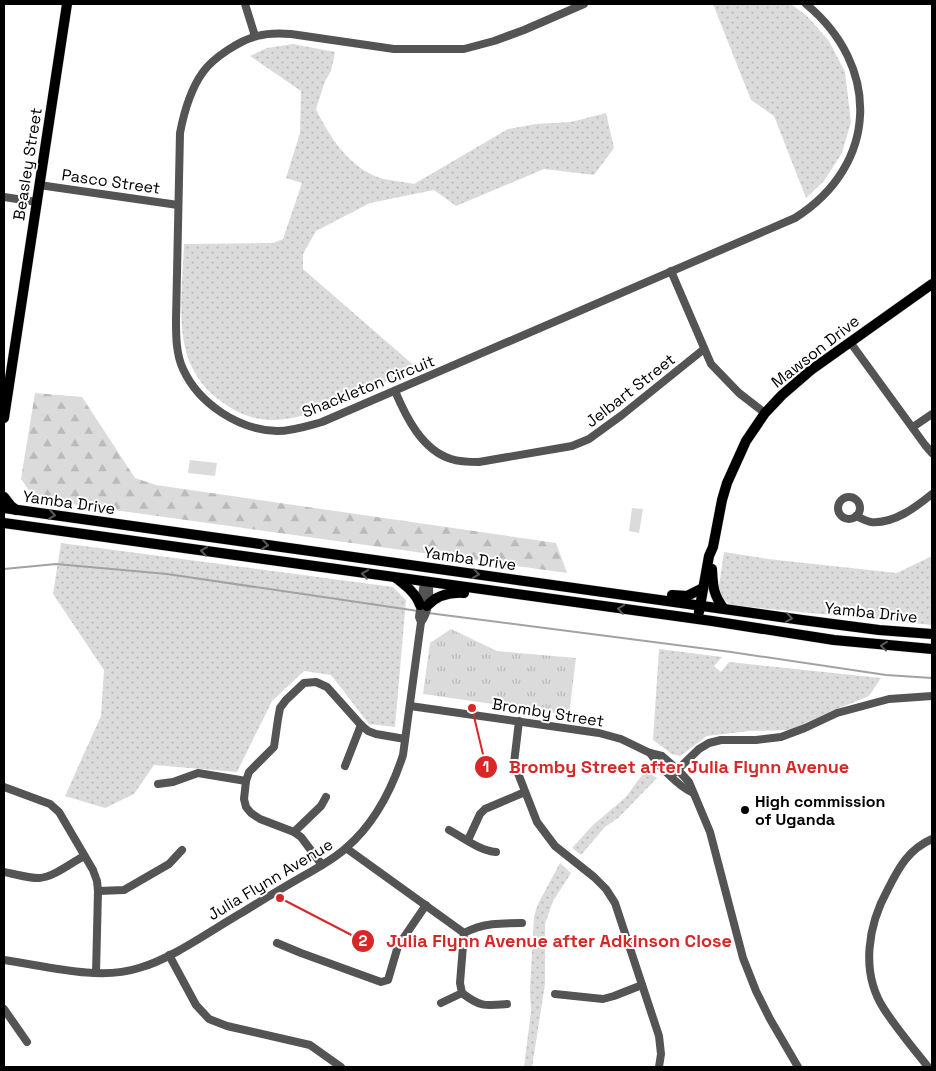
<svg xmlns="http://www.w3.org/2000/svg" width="936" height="1071" font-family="'Space Grotesk',sans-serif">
  <defs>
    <pattern id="grass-tufts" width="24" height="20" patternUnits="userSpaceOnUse" patternTransform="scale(1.25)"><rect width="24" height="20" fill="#dbdbdb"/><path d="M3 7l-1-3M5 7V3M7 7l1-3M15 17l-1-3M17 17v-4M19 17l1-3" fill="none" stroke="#bababa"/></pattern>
    <pattern id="forest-firs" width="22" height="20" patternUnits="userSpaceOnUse" patternTransform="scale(1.25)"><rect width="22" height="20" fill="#dbdbdb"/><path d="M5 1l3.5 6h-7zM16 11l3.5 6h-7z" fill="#bababa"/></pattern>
    <pattern id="park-dots" width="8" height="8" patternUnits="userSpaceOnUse" patternTransform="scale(1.25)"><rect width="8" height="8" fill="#dbdbdb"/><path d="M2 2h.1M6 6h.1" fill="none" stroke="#bababa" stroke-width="1.8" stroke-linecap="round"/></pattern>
  </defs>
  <rect width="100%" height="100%" fill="#fff"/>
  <polygon fill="url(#grass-tufts)" points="451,629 497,651 576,658 569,715 423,694 430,643"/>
  <polygon fill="url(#forest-firs)" points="35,393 82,397 135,478 156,485 556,543 567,573 35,499 21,479"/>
  <g fill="url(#park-dots)">
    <polygon points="713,4 791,4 807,16 829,41 845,72 851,122 842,153 824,181 806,198 774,116 751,100"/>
    <path d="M293,44L335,52L331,71L325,81L316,109C329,136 347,164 375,176C386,181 402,181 414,184L508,129L536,124L571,122L606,113L614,148L594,175L544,169L456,206L434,190L370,203L316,231L303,254V269L418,369C395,378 373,387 351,397C306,416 266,435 222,402C203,389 190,370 185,347C178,319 183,273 184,244L273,243L283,239L302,183L286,178L300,133L301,91L250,56L267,48Z"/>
    <polygon points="61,543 393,587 406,600 395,727 369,724 331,675 304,671 272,701 237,772 154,765 134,794 105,808 65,796 101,716 104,670 53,594"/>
    <polygon points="724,552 768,559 897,573 932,556 932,625 730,605 718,593"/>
    <polygon points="659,649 722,657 714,666 721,672 729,662 881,678 869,696 830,712 791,730 750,731 707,736 680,756 672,754 653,740"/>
    <polygon points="645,771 657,778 618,818 605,827 581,855 572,848 593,825 626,797"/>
    <polygon points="560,863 571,873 553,901 545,924 545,984 532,1067 524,1067 531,1011 530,990 534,916 538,904"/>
  </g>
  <g fill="#dbdbdb">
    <polygon points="190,460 217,463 215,476 188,473"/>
    <polygon points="632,508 643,509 639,533 629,531"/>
  </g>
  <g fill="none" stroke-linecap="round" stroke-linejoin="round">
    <g stroke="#a2a2a2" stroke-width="2">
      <polyline points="4,569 56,564 167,574 418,611"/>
      <polyline points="428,613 731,652 886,675 932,678"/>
    </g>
    <g stroke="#dbdbdb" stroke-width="11">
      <g id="major">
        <polyline points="4,418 67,4"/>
        <polyline points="4,497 11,506 16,510"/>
        <polyline points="4,508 802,620 879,630 932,634"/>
        <polyline points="4,523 712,621 834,640 932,649"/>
        <path d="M712,569C713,587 713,594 724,609"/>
        <path d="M396,578C405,585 416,593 420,605"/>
        <polyline points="672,595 687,596 703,588"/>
        <path d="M427,606C437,595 449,592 464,593"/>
        <polyline points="699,612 709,556 713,547 722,500 727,483 746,441 765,413 782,395 811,370 932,284"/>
      </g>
    </g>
    <g stroke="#545454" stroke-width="8">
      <polyline points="245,4 255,36"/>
      <path d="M584,4L524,30L494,41L464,49H394L291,34C280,33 268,33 257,36C240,40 213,58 203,72C190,90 184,112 180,133L176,320C176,336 176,354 183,369C199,404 239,430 277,431C293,431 307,426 322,422L795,218C879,165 881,66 806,4"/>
      <polyline points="39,185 178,205"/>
      <polyline points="4,197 37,202"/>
      <polyline points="671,271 711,364 739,393 765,413"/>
      <polyline points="850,342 925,445 932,453"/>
      <path d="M395,391C406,417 422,450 451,459C460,462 469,462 479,462L572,446L589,439L622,415L704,349"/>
      <polyline points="913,427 932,414"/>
      <circle cx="849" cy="508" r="11"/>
      <path d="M856,516C860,518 866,521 871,522C894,524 916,507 932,494"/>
      <polyline points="421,622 419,617 424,582"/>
      <polyline points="410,706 599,733 621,739 650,753 662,756 678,770 689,782 710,832 743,958 756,991 770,1019 798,1067"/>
      <polyline points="519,721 514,763 537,822 555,846 594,877 606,889 615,903 659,1036 661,1054 659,1067"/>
      <path d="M650,753C659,766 678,786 693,793"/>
      <polyline points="345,766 361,725"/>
      <polyline points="671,776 699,749 709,743 721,740 756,740 781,737 805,728 837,713 889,699 932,696"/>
      <polyline points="158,784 173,782 198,773 246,781"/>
      <polyline points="4,787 50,804 59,812 93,870 97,881 98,891 96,973"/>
      <path d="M449,830C464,838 480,851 496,852"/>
      <polyline points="294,832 321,806 326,797"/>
      <polyline points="468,840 480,814 485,809 525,792"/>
      <polyline points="346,848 464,933"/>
      <polyline points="322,865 301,837 294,832 260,819 251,813 246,807 244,799 246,781 249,772 274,747 278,719 280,708 286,700 304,683 316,682 327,687 361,725 368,731 376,734 405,739"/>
      <path d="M4,872C15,874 27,878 39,878C54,877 71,863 84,856"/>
      <polyline points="98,891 124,890 169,864 182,850"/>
      <polyline points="277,943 301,953 381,982 388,980 398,946 426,905"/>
      <polyline points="169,955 196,1005 209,1019 227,1026 310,1045 341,1067"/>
      <path d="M4,960C45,966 99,981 139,968C172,959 213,929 243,912C264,899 284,887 305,875C319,867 334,859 346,848C374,824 392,789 403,755L421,622C428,614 431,593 428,583"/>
      <polyline points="555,994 603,999 614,996 642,985"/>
      <polyline points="441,1003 462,993"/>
      <path d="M507,1004C485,1006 480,1007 462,993L460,983L464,933C483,923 501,923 522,923"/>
      <polyline points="4,1009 27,1042"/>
      <path d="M928,1067C913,1048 897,1029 884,1009C860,972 868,925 888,889C899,867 909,849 932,839"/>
    </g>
    <use href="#major" stroke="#000" stroke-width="10"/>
  </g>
  <defs><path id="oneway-chevron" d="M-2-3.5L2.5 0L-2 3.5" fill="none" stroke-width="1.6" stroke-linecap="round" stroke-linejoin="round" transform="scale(1.25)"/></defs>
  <g stroke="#595959">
    <use href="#oneway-chevron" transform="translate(52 515) rotate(8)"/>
    <use href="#oneway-chevron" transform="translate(265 545) rotate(8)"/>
    <use href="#oneway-chevron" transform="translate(204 551) rotate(-172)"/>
    <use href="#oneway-chevron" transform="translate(365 574) rotate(-172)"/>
    <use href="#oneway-chevron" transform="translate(476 574) rotate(8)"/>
    <use href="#oneway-chevron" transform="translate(621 609) rotate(-172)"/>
    <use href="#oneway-chevron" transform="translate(789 618) rotate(8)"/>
    <use href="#oneway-chevron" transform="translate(884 646) rotate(-174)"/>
  </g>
  <circle fill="#000" stroke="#fff" stroke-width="2" cx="745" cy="810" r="5"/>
  <g text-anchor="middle" stroke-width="4" stroke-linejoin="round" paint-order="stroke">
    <g font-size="16" fill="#000" stroke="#fff">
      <text transform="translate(27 164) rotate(-81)" y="6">Beasley Street</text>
      <text transform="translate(111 181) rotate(8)" y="6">Pasco Street</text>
      <text transform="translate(815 351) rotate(-38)" y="6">Mawson Drive</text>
      <text transform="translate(368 386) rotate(-22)" y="6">Shackleton Circuit</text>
      <text transform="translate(630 390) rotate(-38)" y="6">Jelbart Street</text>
      <text transform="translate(69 502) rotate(8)" y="6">Yamba Drive</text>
      <text transform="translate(470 558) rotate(8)" y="6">Yamba Drive</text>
      <text transform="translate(871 612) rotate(6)" y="6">Yamba Drive</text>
      <text transform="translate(548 712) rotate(9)" y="6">Bromby Street</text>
      <text transform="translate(270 879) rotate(-31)" y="6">Julia Flynn Avenue</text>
    </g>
    <g font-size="16" font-weight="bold" fill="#000" stroke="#fff" text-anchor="start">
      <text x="755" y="807">High commission<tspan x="755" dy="18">of Uganda</tspan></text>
    </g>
  </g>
  <path fill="none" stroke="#d62828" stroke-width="2" d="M472 708L486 767M280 898L363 941"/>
  <g fill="#d62828" stroke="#fff" stroke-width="2">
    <circle cx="472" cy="708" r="5"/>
    <circle cx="280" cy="898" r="5"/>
    <circle cx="486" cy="767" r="12"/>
    <circle cx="363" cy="941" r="12"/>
  </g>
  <g font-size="15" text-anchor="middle" font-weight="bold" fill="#fff">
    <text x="486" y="772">1</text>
    <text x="363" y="946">2</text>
  </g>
  <g font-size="18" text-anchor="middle" font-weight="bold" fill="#d62828" stroke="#fff" stroke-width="4" stroke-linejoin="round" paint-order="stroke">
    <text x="679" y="773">Bromby Street after Julia Flynn Avenue</text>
    <text x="559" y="947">Julia Flynn Avenue after Adkinson Close</text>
  </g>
  <rect width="936" height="1071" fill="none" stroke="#000000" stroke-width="10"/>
</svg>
